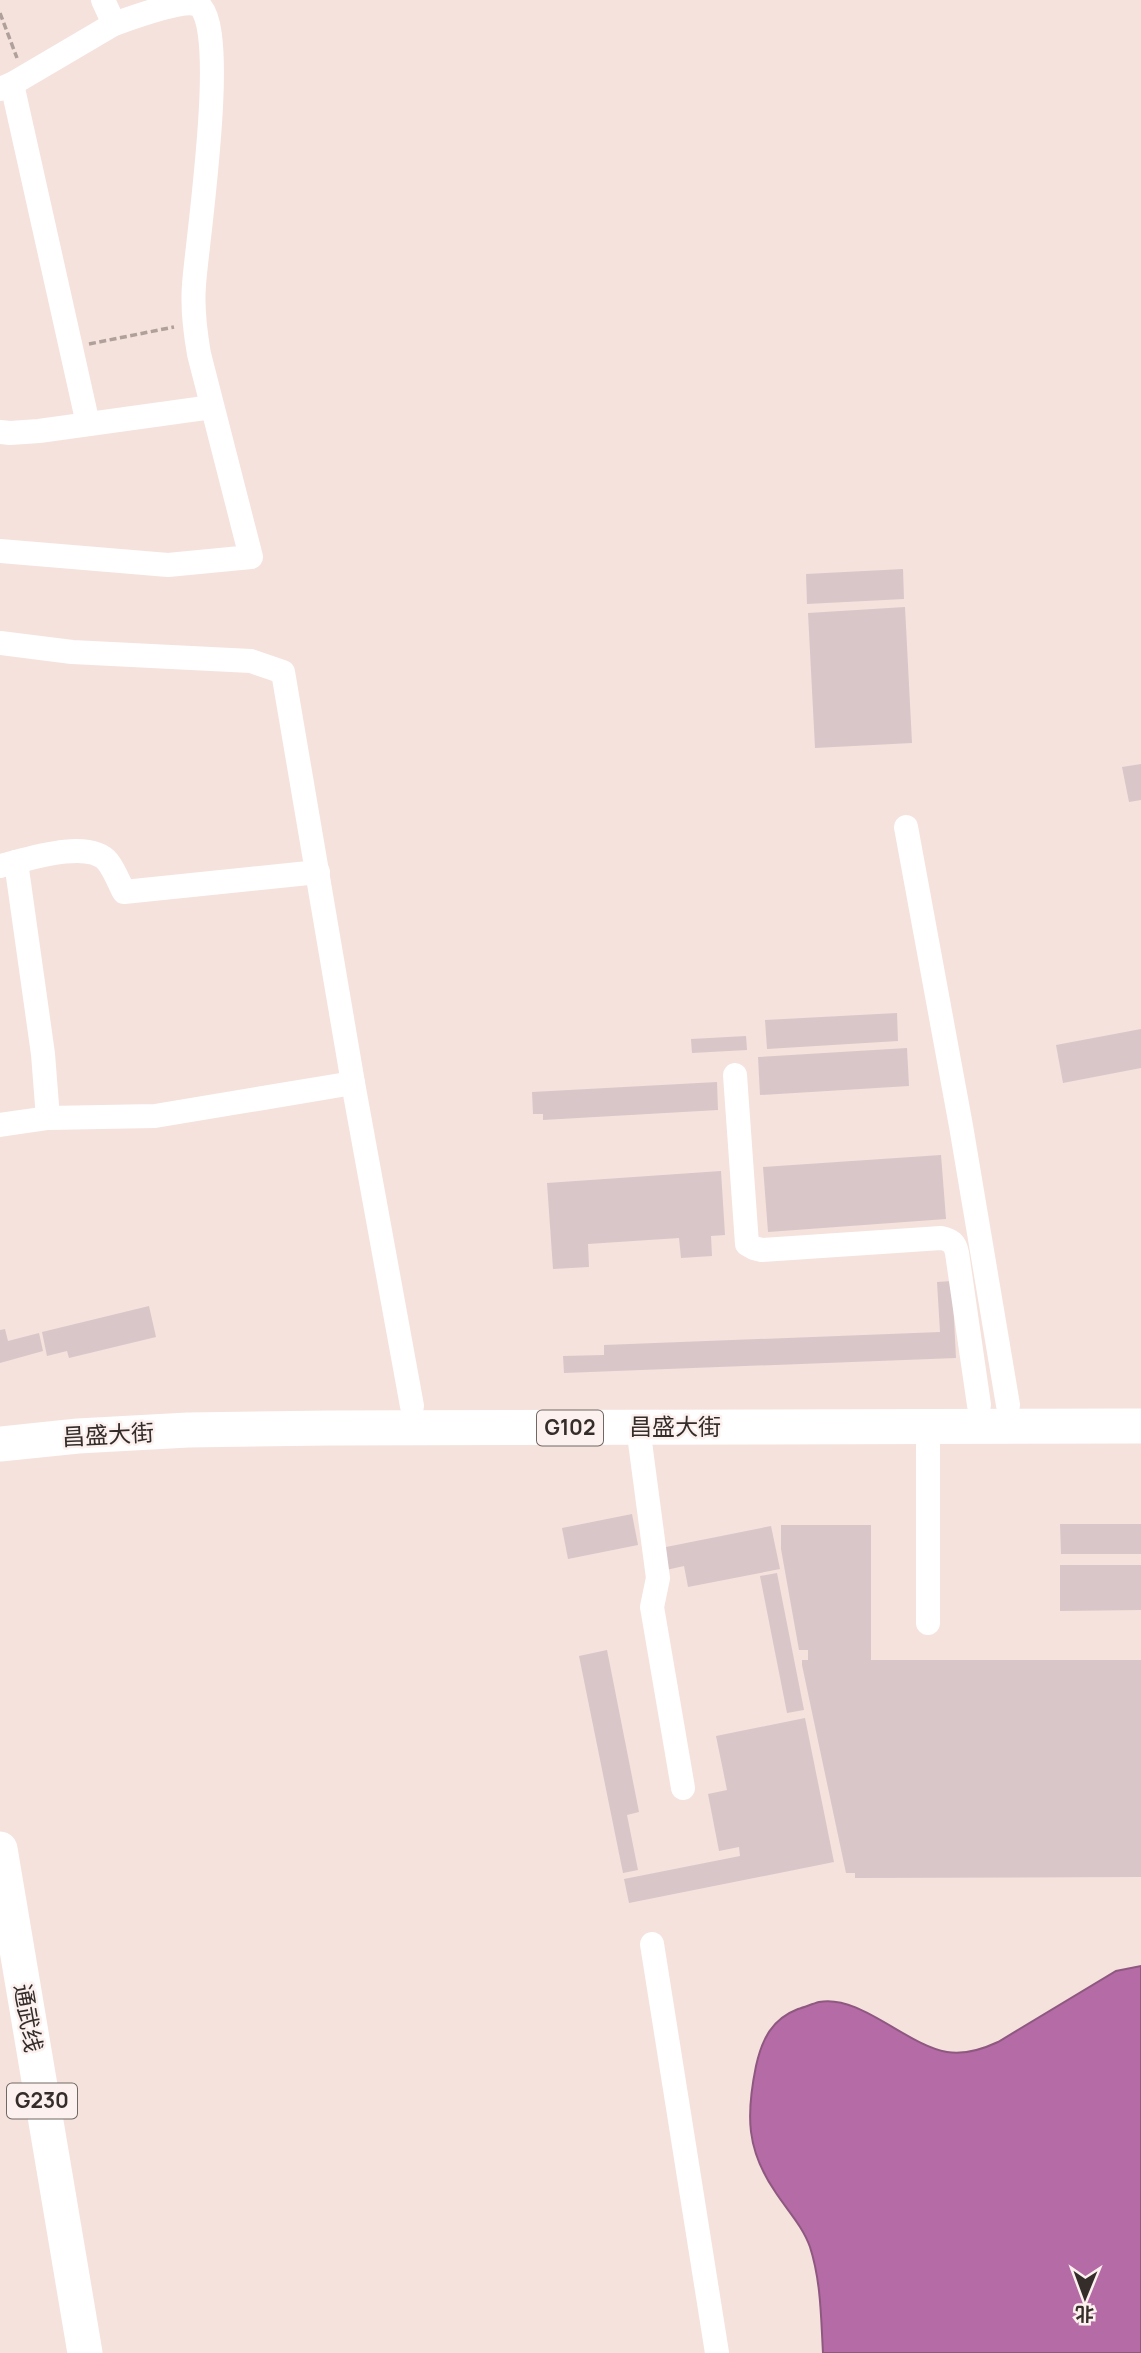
<svg xmlns="http://www.w3.org/2000/svg" width="1141" height="2353" font-family="Manrope,'Noto Sans SC',sans-serif">
  <rect width="100%" height="100%" fill="#f5e2dc"/>
  <path fill="#b56ba5" stroke="#8e5880" stroke-width="2" d="M1141,1966V2353H823C821,2318 821,2281 810,2247C803,2227 788,2211 776,2193C746,2150 746,2115 756,2066C762,2039 772,2019 798,2009C805,2007 812,2004 819,2002C860,1994 906,2045 947,2052C964,2055 983,2049 998,2042L1116,1971Z"/>
  <g fill="#d9c6c9">
    <polygon points="903,569 904,599 807,604 806,574"/>
    <polygon points="905,607 912,743 815,748 808,613"/>
    <polygon points="1141,764 1141,800 1129,802 1122,767"/>
    <polygon points="897,1013 898,1041 767,1049 765,1020"/>
    <polygon points="1141,1029 1141,1068 1063,1083 1056,1045"/>
    <polygon points="746,1036 747,1050 692,1053 691,1039"/>
    <polygon points="907,1048 909,1086 760,1095 758,1057"/>
    <polygon points="717,1082 718,1110 543,1120 543,1114 533,1114 532,1092"/>
    <polygon points="941,1155 946,1219 768,1232 763,1167"/>
    <polygon points="721,1171 725,1235 711,1236 712,1256 681,1258 679,1238 588,1244 589,1267 553,1269 547,1183"/>
    <polygon points="952,1281 956,1358 564,1373 563,1356 604,1355 604,1345 940,1332 937,1282"/>
    <polygon points="149,1306 156,1337 69,1358 67,1351 47,1356 42,1332"/>
    <polygon points="5,1329 8,1341 39,1333 43,1351 0,1363 0,1330"/>
    <polygon points="632,1514 638,1545 568,1559 562,1528"/>
    <polygon points="1060,1524 1141,1524 1141,1554 1061,1554"/>
    <polygon points="781,1525 871,1525 871,1660 1141,1660 1141,1877 855,1878 855,1873 846,1873 802,1665 802,1660 808,1660 808,1650 799,1650 781,1549"/>
    <polygon points="771,1526 780,1569 688,1587 684,1566 666,1570 661,1548"/>
    <polygon points="1060,1565 1141,1565 1141,1610 1060,1611"/>
    <polygon points="777,1573 804,1710 787,1713 760,1576"/>
    <polygon points="607,1650 639,1812 627,1815 638,1870 623,1873 579,1656"/>
    <polygon points="805,1718 834,1862 629,1903 624,1879 740,1856 739,1847 719,1851 708,1794 727,1790 716,1736"/>
  </g>
  <g fill="none" stroke-linecap="round" stroke-linejoin="round">
    <g stroke="#afa09c" stroke-width="3.5" stroke-dasharray="7 3.5" stroke-linecap="butt">
      <polyline points="0,13 17,58"/>
      <polyline points="89,344 174,327"/>
    </g>
    <g stroke="#fff" stroke-width="24">
      <polyline points="12,84 88,424"/>
      <polyline points="0,89 12,84 114,24"/>
      <polyline points="0,432 10,433 39,431 212,407"/>
      <path d="M0,551L168,565L251,557L199,354C195,331 192,309 194,285C196,248 232,15 196,4C180,0 131,18 114,24L103,0"/>
      <polyline points="0,643 72,652 251,661 283,672 353,1083 412,1406"/>
      <polyline points="906,827 961,1126 1008,1405"/>
      <polyline points="16,862 43,1054 48,1118"/>
      <path d="M0,866C25,860 89,838 108,862C115,871 119,883 124,892L318,872"/>
      <path d="M735,1075L747,1244L754,1248L762,1250L941,1238C951,1240 955,1243 957,1253L979,1405"/>
      <polyline points="0,1125 48,1118 155,1116 353,1083"/>
      <polyline points="638,1427 658,1578 652,1607 683,1788"/>
      <polyline points="928,1427 928,1623"/>
      <polyline points="652,1944 717,2353"/>
    </g>
    <g stroke="#fff" stroke-width="35">
      <polyline points="0,1444 78,1436 188,1430 329,1428 1141,1426"/>
      <polyline points="0,1849 85,2353"/>
    </g>
  </g>
  <g text-anchor="middle" stroke-width="5" stroke-linejoin="round" paint-order="stroke">
    <g fill="#fcf1ee" stroke="#706865" stroke-width="2">
      <rect x="537" y="1410.5" width="66" height="35" rx="5"/>
      <rect x="7" y="2083.5" width="70" height="35" rx="5"/>
    </g>
    <g font-size="21" font-weight="bold" fill="#342d2a">
      <text x="570" y="1435">G102</text>
      <text x="42" y="2108">G230</text>
    </g>
    <g font-size="23" fill="#342d2a" stroke="#fcf1ee">
      <text x="675" y="1435">昌盛大街</text>
      <text transform="translate(108 1435) rotate(-3)" y="8">昌盛大街</text>
      <text transform="translate(28 2018) rotate(80)" y="8">通武线</text>
    </g>
  </g>
  <g transform="translate(1085 2297) rotate(181)" stroke="#fcf1ee" stroke-width="5" paint-order="stroke">
  <path d="M0-5L12 26L0 18L-12 26Z" fill="#342d2a"/>
  <text y="-10" font-size="19" font-weight="bold" text-anchor="middle" fill="#342d2a">北</text>
  </g>
</svg>
